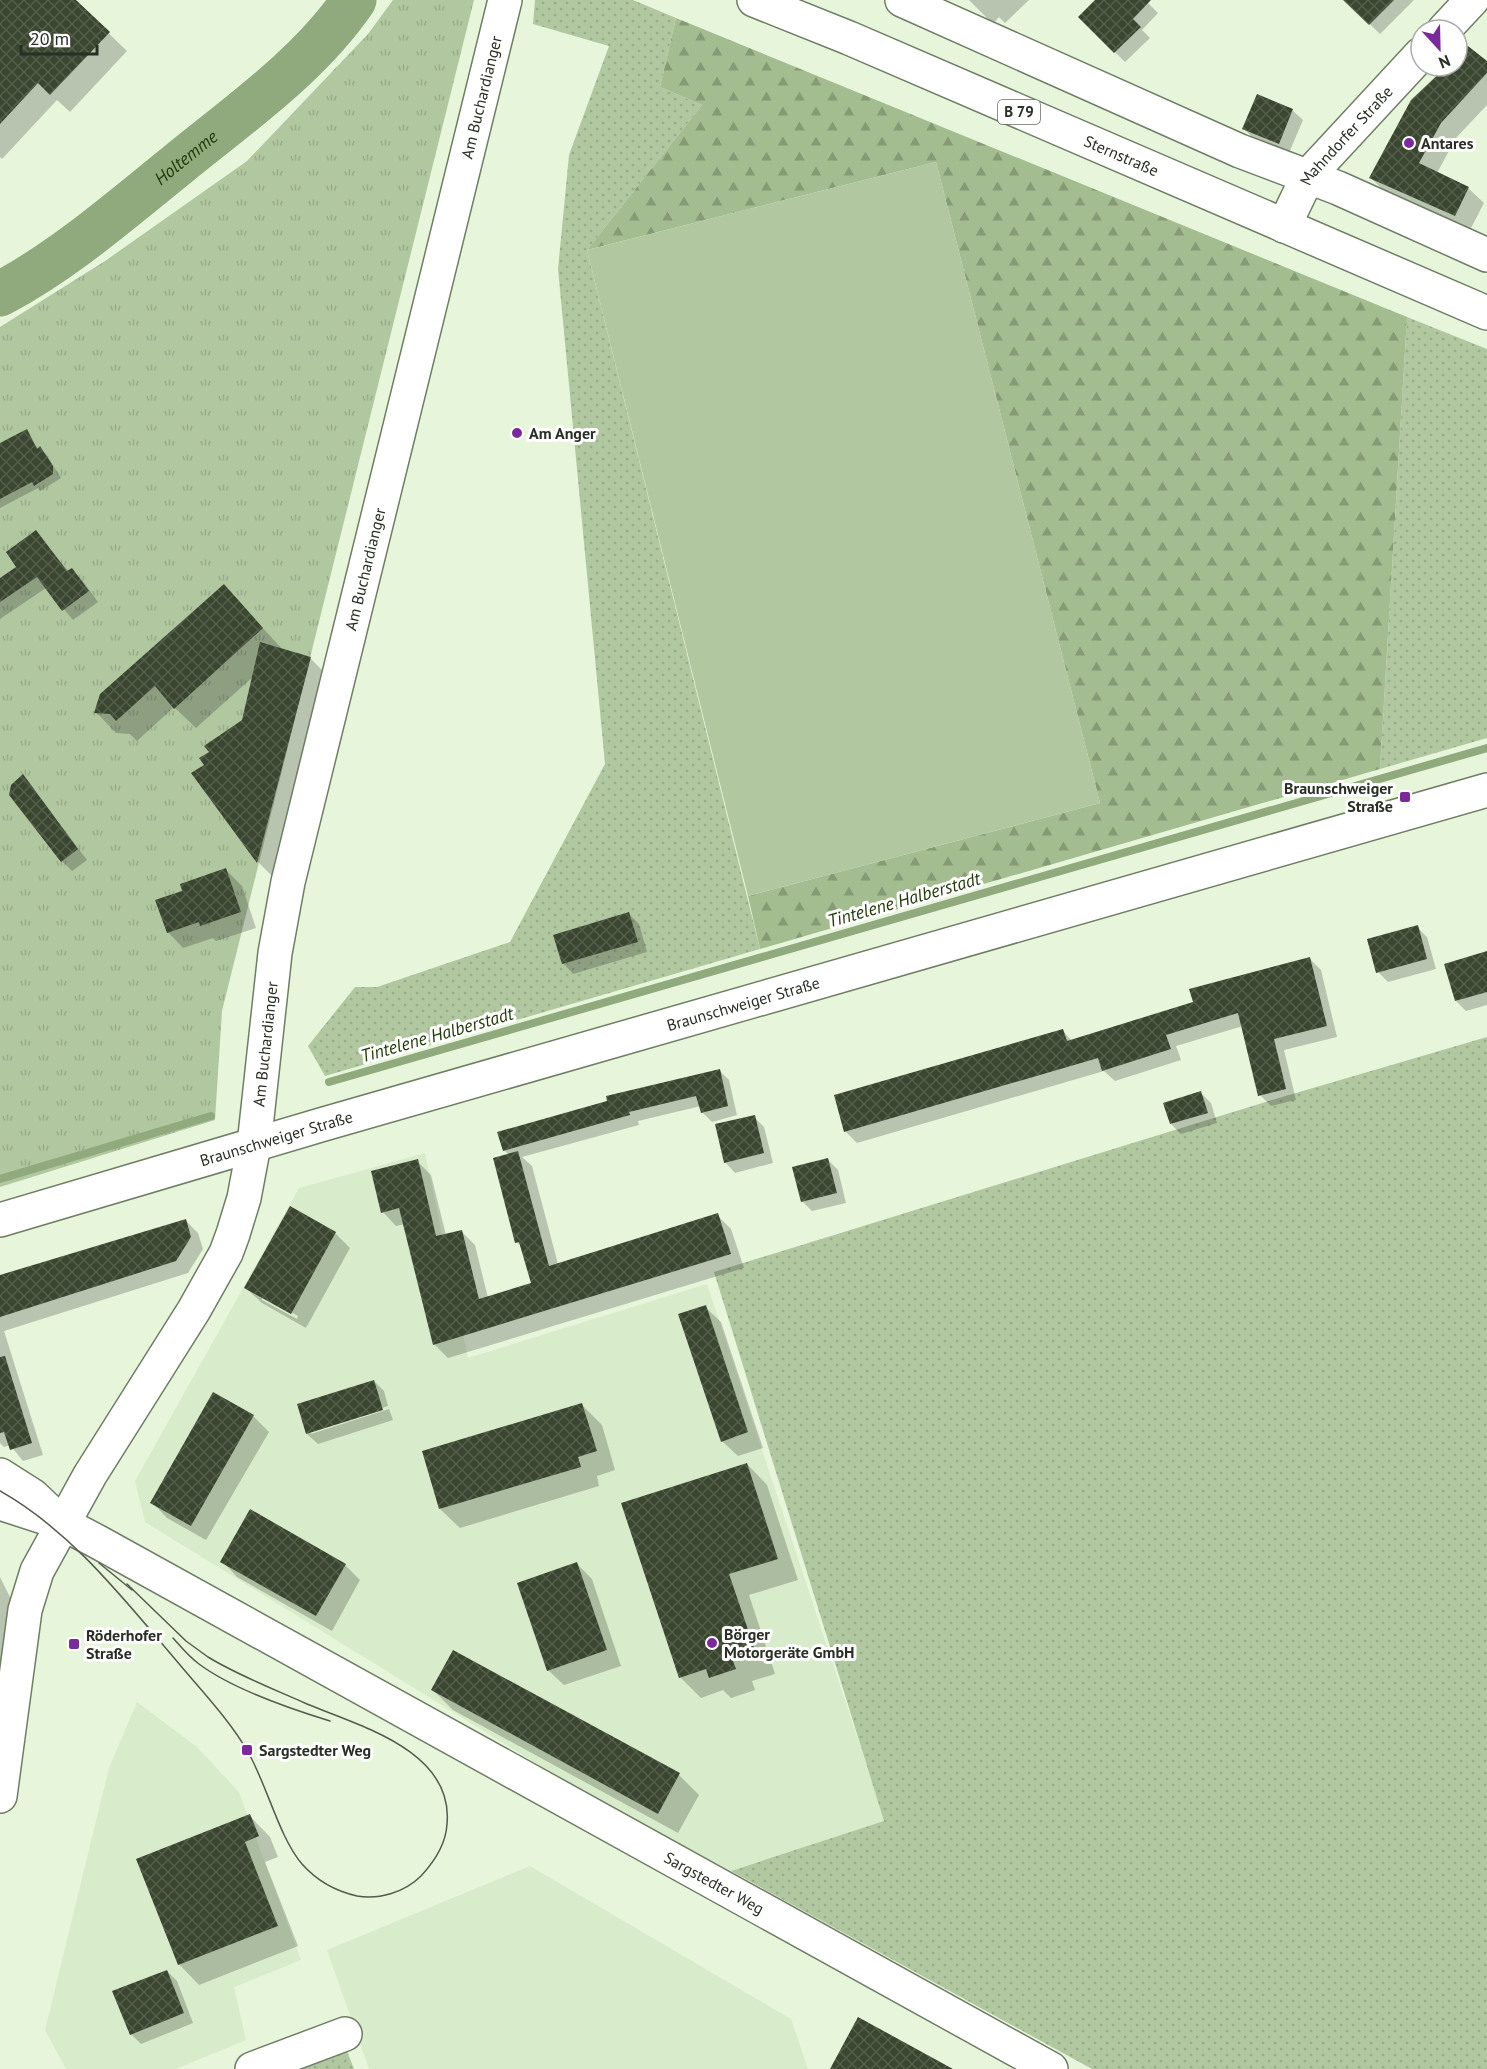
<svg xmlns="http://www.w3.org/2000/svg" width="1487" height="2069" font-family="'PT Sans',sans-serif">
  <defs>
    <pattern id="grass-dots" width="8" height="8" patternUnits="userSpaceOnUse" patternTransform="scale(1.5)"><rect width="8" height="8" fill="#b1c7a0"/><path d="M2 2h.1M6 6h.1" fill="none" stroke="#98ab8a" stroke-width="1.8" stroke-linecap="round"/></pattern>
    <pattern id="forest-firs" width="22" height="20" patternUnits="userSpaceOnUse" patternTransform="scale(1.5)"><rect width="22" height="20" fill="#a3bd90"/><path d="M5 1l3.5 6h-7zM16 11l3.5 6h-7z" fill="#859a75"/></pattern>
    <pattern id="park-tufts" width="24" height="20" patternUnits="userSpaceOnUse" patternTransform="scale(1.5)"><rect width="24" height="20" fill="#b1c7a0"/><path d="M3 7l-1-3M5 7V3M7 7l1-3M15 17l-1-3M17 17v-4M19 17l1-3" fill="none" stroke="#98ab8a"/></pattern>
    <pattern id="building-cross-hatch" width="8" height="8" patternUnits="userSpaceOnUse" patternTransform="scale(1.5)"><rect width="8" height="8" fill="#3a4630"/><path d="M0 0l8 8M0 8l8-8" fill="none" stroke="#555f4c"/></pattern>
  </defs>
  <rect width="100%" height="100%" fill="#e7f6db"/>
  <g fill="#d8ebca">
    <polygon points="425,1153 468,1358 707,1284 885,1821 731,1871 563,1780 145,1522 135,1481 299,1188"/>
    <polygon points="137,1702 197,1747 239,1792 301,1960 234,1987 246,2040 176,2069 66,2069 45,2030 109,1768"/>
    <polygon points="530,1866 791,2019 808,2069 369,2069 327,1950"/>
  </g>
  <g fill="url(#grass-dots)">
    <polygon points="535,0 633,0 676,18 660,87 702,105 587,250 760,949 325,1076 308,1046 355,987 377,987 510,942 605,764 558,269 569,155 609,46 533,24"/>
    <polygon points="1407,317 1487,349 1487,738 1380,769"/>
    <polygon points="1487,1037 1487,2069 1092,2069 731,1871 884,1821 714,1272 1272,1100"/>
    <polygon points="344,2043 354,2069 276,2069"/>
  </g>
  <polygon fill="url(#forest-firs)" points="676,18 1407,317 1380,769 760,949 748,896 1100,803 936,162 587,250 702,105 660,87"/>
  <polygon fill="url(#park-tufts)" points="393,0 474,0 222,1011 215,1120 0,1187 0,327 105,261 247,161 368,34"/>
  <polygon fill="#b1c7a0" points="936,162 1100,803 748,896 587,250"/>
  <g fill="#0003" fill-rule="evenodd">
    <polygon points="0,0 74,0 127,51 70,112 57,100 2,159 0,157"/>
    <polygon points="969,0 1029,0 1005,23 999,17 993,24"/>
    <polygon points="1097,0 1145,0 1158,13 1142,30 1150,38 1125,62 1080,17"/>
    <polygon points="1345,0 1414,0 1380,34"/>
    <polygon points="1457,58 1487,63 1487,105 1456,138 1437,173 1468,188 1484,203 1470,230 1386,193 1371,178 1449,66 1457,66"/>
    <polygon points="1258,96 1292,110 1303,120 1289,153 1254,139 1244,129"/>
    <polygon points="26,431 39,450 46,454 61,478 40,491 38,488 0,508 0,445"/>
    <polygon points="36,532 69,572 72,570 82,580 98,602 73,620 46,588 0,619 0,580 18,567"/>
    <polygon points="224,586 283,650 310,658 331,679 278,882 259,863 193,773 206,765 211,752 243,721 254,676 196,728 174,707 137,741 130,734 116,733 96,712"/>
    <polygon points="23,776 87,860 72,871 62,861"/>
    <polygon points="226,870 242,886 256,928 216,941 213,938 183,948 168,932 184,892"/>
    <polygon points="629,914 639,924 647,952 573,974 563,963"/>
    <polygon points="1417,927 1427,937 1436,969 1388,982 1378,972"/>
    <polygon points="1487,953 1487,1005 1466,1011 1456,1001"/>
    <polygon points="1310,959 1321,970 1337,1037 1284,1050 1296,1100 1271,1106 1260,1095 1243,1026 1176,1046 1181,1060 1115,1081 1104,1071 857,1143 846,1132 836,1096 1063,1031 1072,1041 1195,1003"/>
    <polygon points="719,1070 729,1080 737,1115 712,1122 702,1112 701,1106 638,1121 639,1125 522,1157 532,1166 558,1264 717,1215 731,1229 744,1268 448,1358 434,1344 405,1224 396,1226 383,1212 417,1161 431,1175 446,1235 461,1231 475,1245 488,1298 533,1284 522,1247 516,1242 509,1155 504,1150"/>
    <polygon points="1201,1093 1211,1103 1217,1123 1181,1134 1171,1124"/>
    <polygon points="754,1117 764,1127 773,1163 735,1173 725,1162"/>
    <polygon points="828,1160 838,1170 846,1203 812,1211 802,1201"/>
    <polygon points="186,1221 198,1233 203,1249 188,1273 4,1331 43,1455 23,1461 10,1445 4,1447 0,1443 0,1277"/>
    <path d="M335,1233L350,1248L306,1328L262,1303L246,1288ZM262,1296L298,1316L297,1319L262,1300Z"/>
    <polygon points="705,1307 721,1322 763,1448 738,1456 722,1441"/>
    <polygon points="374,1381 384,1391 388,1406 311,1431 311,1434 389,1409 393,1420 318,1444 307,1434 298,1405"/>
    <polygon points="214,1394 253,1416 269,1432 206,1540 167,1518 152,1502"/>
    <polygon points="582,1405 602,1425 615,1470 597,1476 599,1486 460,1528 440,1509"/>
    <polygon points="747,1464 767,1485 798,1580 749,1595 775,1674 752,1681 755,1690 731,1698 723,1690 701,1698 680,1677"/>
    <polygon points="222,1561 345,1565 360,1580 332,1631 237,1577"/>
    <polygon points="577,1564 592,1579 621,1666 564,1685 548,1670"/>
    <polygon points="0,1577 15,1607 0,1697"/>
    <polygon points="433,1690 679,1775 699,1795 678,1833 453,1710"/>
    <polygon points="250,1816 270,1837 278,1857 265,1862 298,1946 199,1985 179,1964"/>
    <polygon points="167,1971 177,1981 193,2023 141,2044 131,2034"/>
  </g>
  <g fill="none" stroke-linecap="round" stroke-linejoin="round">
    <g stroke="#90a97d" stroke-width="8">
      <polyline points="329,1082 1487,748"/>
      <polyline points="0,1179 211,1116"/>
    </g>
    <path stroke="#90a97d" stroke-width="45" id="s1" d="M0,294C64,260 121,210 177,165C238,115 309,66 354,0"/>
  </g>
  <g fill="url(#building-cross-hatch)">
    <polygon points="0,0 76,0 110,32 50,95 38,83 0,124"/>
    <polygon points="1095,0 1151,0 1133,19 1141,27 1114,53 1078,17"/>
    <polygon points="1343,0 1394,0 1369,25"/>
    <polygon points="1468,46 1487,61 1487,73 1441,123 1419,163 1469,187 1455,216 1369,178 1411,100 1447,66 1457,66 1457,56"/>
    <polygon points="1257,94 1293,109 1279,144 1242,129"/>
    <polygon points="27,429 37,449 40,446 53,466 53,474 34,486 32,482 0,499 0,443"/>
    <polygon points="36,530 67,571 72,568 89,591 62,611 37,577 0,602 0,578 16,567 6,552"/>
    <polygon points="224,584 263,628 174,709 155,686 116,721 110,714 94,713 100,694"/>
    <polygon points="260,642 311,657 257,863 191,773 204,765 199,758 209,752 204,746 242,720"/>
    <polygon points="23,774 78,849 61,862 9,795 11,785"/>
    <polygon points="226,868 241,912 200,926 199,922 167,933 155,900 182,891 180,884"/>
    <polygon points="629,912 638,942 562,964 553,935"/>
    <polygon points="1418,925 1427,959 1376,973 1367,939"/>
    <polygon points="1487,951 1487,992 1455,1001 1444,964"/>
    <polygon points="1310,957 1327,1026 1274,1039 1286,1089 1258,1096 1238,1013 1166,1035 1171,1049 1102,1071 1098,1058 844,1132 834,1095 1063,1029 1067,1041 1193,1002 1189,989"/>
    <polygon points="720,1069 728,1106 701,1113 696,1096 629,1112 630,1115 503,1151 497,1132 607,1101 606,1096"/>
    <polygon points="1201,1091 1208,1113 1170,1124 1163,1103"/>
    <polygon points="755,1115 764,1153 724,1163 715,1124"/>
    <polygon points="518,1151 549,1266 718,1213 731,1254 433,1345 399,1208 381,1213 371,1171 418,1159 436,1236 462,1230 479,1299 531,1283 519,1242 515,1243 493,1158"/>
    <polygon points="828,1158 837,1193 801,1202 792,1167"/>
    <polygon points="290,1206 336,1232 291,1314 244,1288"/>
    <polygon points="186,1219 191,1237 176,1261 0,1317 0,1275"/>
    <polygon points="706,1305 748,1432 721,1442 678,1314"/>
    <polygon points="5,1356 32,1443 10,1450 4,1432 0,1433 0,1357"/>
    <polygon points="374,1380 383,1410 306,1434 297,1404"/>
    <polygon points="213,1392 254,1415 191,1526 150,1503"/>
    <polygon points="582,1403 597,1451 578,1457 581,1467 439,1509 422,1451"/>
    <polygon points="747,1463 778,1559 729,1574 756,1653 733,1661 736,1669 709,1678 706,1669 679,1678 621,1503"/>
    <polygon points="250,1509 346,1564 316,1616 220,1562"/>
    <polygon points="577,1562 607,1650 547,1671 517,1583"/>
    <polygon points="453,1650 680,1773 658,1814 431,1690"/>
    <polygon points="250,1814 259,1836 245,1842 278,1926 178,1965 136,1859"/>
    <polygon points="167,1970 184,2013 130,2035 112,1991"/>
    <polygon points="858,2017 953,2069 830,2069"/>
  </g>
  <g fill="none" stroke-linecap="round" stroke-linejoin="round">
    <g stroke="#6f7d65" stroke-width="36">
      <g id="minor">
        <polyline points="902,0 1240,151 1338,188 1487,255"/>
        <polyline points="1444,30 1472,0"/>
        <path id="s2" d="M1284,226L1308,176L1421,54"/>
        <path id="s3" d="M0,1220L324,1124L1487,790"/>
        <polyline points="0,1475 33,1496 52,1514"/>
        <path id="s4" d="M0,1503L62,1523L98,1542L1051,2069"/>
        <polyline points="252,2069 345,2034"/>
      </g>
    </g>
    <g stroke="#6f7d65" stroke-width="36">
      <g id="major">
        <path id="s5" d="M754,0L849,38L1487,313"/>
        <path id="s6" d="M0,1796L25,1610L37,1571L90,1475L194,1310L226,1253L233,1234L244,1198L254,1145L275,953L288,882L505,0"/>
      </g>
    </g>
    <use href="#minor" stroke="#fff" stroke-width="33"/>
    <use href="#major" stroke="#fff" stroke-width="33"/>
    <g stroke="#535b4e" stroke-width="1.5">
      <path d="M0,1491C71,1531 122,1597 175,1659C199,1688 229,1719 248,1752C267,1785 279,1837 302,1864C317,1881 335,1891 357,1896C379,1900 405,1892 421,1876C434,1862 446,1844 447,1824C454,1751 360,1726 307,1704C274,1689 239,1676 208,1657L186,1641L127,1584"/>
      <polyline points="99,1563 132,1590"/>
      <path d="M173,1638C181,1647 189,1657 199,1664C231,1688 291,1709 330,1721"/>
    </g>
  </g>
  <g fill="#7b2a9b" stroke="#fff" stroke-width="2">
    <circle cx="1409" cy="143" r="6"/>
    <circle cx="517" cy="433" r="6"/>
    <rect x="1399" y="791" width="12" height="12" rx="3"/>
    <circle cx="712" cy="1643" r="6"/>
    <rect x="68" y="1638" width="12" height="12" rx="3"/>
    <rect x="241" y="1744" width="12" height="12" rx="3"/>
  </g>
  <g text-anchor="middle" stroke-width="6" stroke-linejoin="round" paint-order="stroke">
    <rect fill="#fff" stroke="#696d66" stroke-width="1.5" x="998" y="100" width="42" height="24" rx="4.5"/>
    <g font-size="15" font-weight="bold" fill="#292f25">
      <text x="1019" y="117">B 79</text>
    </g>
    <g font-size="16" fill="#292f25" stroke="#fff">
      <text dy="6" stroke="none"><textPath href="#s6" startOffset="1784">Am Buchardianger</textPath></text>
      <text dy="6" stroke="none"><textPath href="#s2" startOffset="111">Mahndorfer Straße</textPath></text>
      <text dy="6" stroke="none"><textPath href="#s5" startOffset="399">Sternstraße</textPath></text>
      <text dy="6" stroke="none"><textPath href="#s6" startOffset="1298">Am Buchardianger</textPath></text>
      <text dy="6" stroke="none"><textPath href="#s3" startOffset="774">Braunschweiger Straße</textPath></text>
      <text dy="6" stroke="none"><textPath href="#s6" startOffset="812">Am Buchardianger</textPath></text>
      <text dy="6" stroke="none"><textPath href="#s3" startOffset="288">Braunschweiger Straße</textPath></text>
      <text dy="6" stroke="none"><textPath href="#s4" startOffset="810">Sargstedter Weg</textPath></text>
    </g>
    <g font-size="16" font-weight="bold" fill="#292f25" stroke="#fff" text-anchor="start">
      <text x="1421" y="149">Antares</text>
      <text x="529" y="439">Am Anger</text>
      <text x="1393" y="794" text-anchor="end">Braunschweiger<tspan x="1393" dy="18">Straße</tspan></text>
      <text x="724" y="1640">Börger<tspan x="724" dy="18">Motorgeräte GmbH</tspan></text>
      <text x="86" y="1641">Röderhofer<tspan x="86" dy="18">Straße</tspan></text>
      <text x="259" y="1756">Sargstedter Weg</text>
    </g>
    <g font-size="18" font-style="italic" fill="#233b0a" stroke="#fff">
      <text dy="6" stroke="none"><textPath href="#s1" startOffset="231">Holtemme</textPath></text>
      <text transform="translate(904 900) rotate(-16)" y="6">Tintelene Halberstadt</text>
      <text transform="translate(437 1035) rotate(-16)" y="6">Tintelene Halberstadt</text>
    </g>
  </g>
  <g transform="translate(1439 48) rotate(158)"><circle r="28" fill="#ffffff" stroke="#a9aca8" stroke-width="1.5"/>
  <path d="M0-4.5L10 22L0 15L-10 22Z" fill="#7b2a9b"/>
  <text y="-9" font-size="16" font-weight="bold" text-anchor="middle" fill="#292f25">N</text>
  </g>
  <path d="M21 45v9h76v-9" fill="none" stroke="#292f25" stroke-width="3"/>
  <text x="30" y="45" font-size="18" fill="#292f25" stroke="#ffffff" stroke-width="4.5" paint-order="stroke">20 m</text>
</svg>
